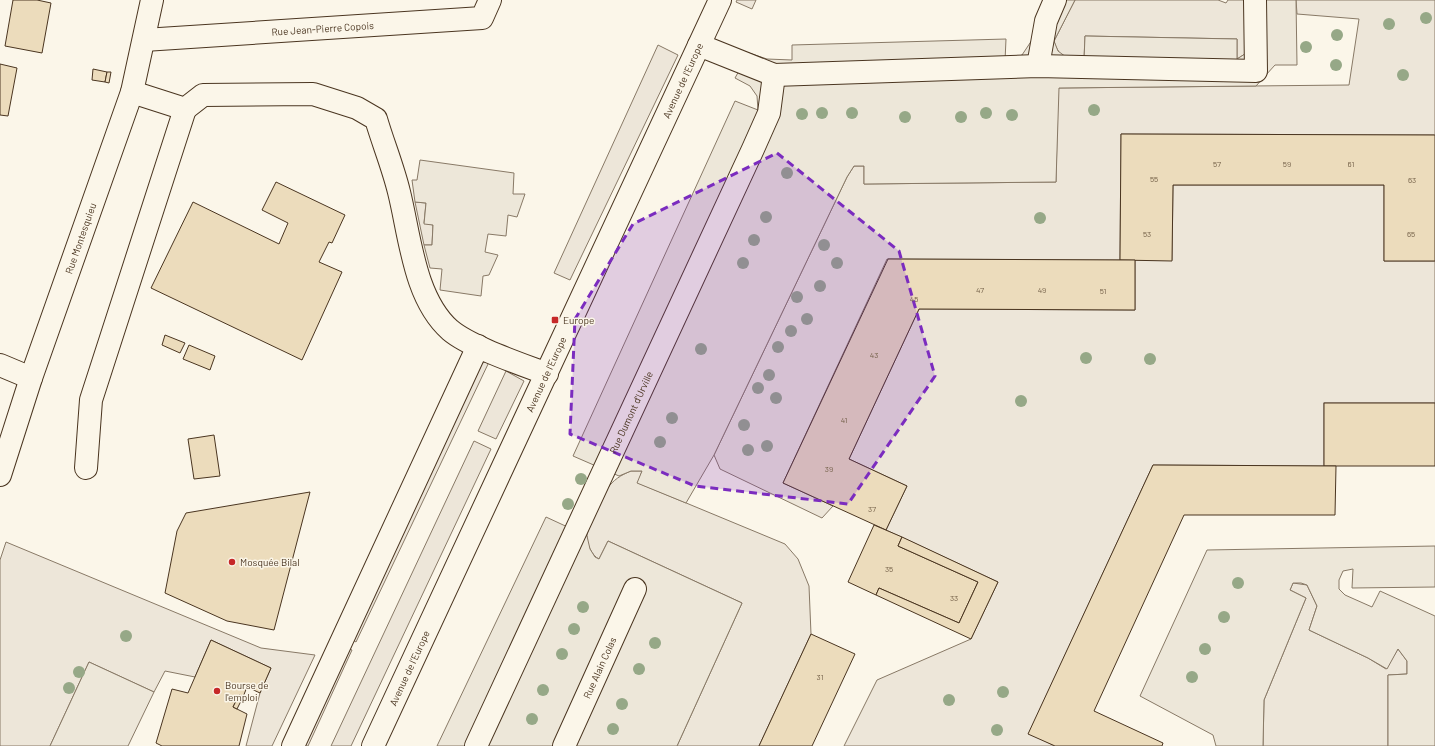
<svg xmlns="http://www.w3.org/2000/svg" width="1435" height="746" font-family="Barlow,sans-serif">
  <rect width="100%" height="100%" fill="#fbf6e9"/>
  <g fill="#ede6d9" stroke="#887966">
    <polygon points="737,0 756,0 752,9 736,2"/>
    <path d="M1075,0H1218L1226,3L1228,0H1250L1248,52L1237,59V39L1085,36L1084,60C1067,60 1059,58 1054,41Z"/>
    <polygon points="1296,0 1435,0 1435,234 1434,135 1121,134 1120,260 887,259 783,483 833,506 822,518 720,469 714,455 847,177 854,166 864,166 864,184 1056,182 1058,88 1349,85 1359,19 1297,14"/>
    <polygon points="658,45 678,55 570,280 554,273"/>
    <polygon points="1173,185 1384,185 1384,261 1435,261 1435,403 1324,403 1324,466 1153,465 1029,733 1055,746 844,746 877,680 971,639 998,582 886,530 907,486 849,459 919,309 1135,310 1135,260 1172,260"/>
    <polygon points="415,202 426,203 424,223 433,225 432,245 424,245"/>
    <polygon points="485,362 489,362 356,642 351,639 480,364"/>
    <polygon points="506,371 524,381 496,439 478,431"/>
    <polygon points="474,441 491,449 351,746 331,746"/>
    <path d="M631,471H642L638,483L785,544L798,559L809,586L811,634L759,746H677L742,603L608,541L599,559C592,556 586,543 587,535C588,528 602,495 607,489C613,480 621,475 631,471Z"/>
    <polygon points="6,542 261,648 315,655 272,746 246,746 260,693 271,668 211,640 195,677 165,671 154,692 89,662 50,746 0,746 0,560"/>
    <polygon points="1293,583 1307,585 1317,606 1309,630 1368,658 1386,669 1398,649 1407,661 1407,674 1388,675 1388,746 1263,746 1264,700 1306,598 1290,590"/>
    <polygon points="348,648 352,650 308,746 302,746"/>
  </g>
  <g fill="#ede7d9" stroke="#887966">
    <polygon points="1048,0 1075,0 1054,41 1058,51 1070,60 1084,60 1085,36 1237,39 1237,59 1248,52 1250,0 1296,0 1297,65 1275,65 1256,86 1059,88 1056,182 864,184 864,166 854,166 847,177 714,455 686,503 637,483 642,471 631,471 619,476 573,456 735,101 758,110 757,96 750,86 735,78 749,53 767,59 792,60 792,45 1006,39 1005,61 1022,55 1032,40"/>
    <polygon points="420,160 514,173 513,194 525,194 517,217 508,215 506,236 488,234 485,252 498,255 489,275 483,276 481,296 440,290 442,269 430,268 424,245 432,245 433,225 424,224 426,203 415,202 412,180 417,180"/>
    <polygon points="546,517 587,536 590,549 595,557 599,559 608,541 742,603 677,746 437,746"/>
    <polygon points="1435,546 1435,587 1352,588 1353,569 1343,571 1339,580 1339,589 1345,595 1372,607 1380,591 1435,616 1435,746 1388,746 1388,675 1407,674 1407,661 1398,649 1387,669 1368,658 1309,630 1317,606 1307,585 1301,583 1293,583 1290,590 1306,598 1264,700 1263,746 1216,746 1213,735 1140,696 1207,550"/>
    <polygon points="89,662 154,692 128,746 50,746"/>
  </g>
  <g fill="#ecdcbc" stroke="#4a3520">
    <polygon points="13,0 37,0 51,3 42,53 5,46"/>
    <polygon points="0,64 17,68 8,116 0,115"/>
    <polygon points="93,69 107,72 105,82 92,80"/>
    <polygon points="107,72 111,72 109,83 105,82"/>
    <polygon points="1121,134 1435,135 1435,261 1384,261 1384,185 1173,185 1172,261 1120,260"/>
    <polygon points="276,182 345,215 332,243 329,242 319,262 342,272 302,360 151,288 193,202 279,244 288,223 262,210"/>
    <polygon points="888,259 1135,260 1135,310 919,309 849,459 907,486 886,530 783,483"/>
    <polygon points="165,335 185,343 180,353 162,345"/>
    <polygon points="189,345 215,356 210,370 183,359"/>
    <rect x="1324" y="403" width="111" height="63"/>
    <polygon points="214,435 220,476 194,479 188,439"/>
    <polygon points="1153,465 1336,466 1335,515 1184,515 1094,711 1163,743 1162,746 1055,746 1028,734"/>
    <polygon points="310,492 274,630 227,621 165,593 177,531 186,513"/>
    <polygon points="874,525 902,537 898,546 978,582 959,623 879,588 876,595 848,582"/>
    <polygon points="902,537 998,582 971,639 876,595 879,588 959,623 978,582 898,546"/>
    <polygon points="811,634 855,654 812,746 759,746"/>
    <polygon points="211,640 271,668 260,693 247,687 243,697 239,695 233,707 247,714 239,746 162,746 156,743 172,689 188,693"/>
    <polygon points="239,695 243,697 237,709 233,707"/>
  </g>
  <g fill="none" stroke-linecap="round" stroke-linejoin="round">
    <g stroke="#4a3520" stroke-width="24">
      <g id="minor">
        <path id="s1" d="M144,40L482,18L490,0"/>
        <polyline points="699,45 774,75 1038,66 1256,71 1255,0"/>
        <polyline points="1038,66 1046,21 1055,0"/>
        <path d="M132,92L185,109L203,95L313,94L357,108L376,119C383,143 393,167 399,192C410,236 414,298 450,330C470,347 521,364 547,374"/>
        <polyline points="0,365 31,378"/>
        <polyline points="86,468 91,400 185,109"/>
        <path id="s2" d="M0,475L31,378L132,92L152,0"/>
        <polyline points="293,746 478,346"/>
        <path id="s3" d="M373,746L720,0"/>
        <path id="s4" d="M476,746L753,149L769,113L774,75"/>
        <path id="s5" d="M564,746L635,589"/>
      </g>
    </g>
    <use href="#minor" stroke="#fbf6e9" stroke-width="22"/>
  </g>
  <g fill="#96a887">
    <circle cx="1426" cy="18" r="6"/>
    <circle cx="1389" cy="24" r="6"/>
    <circle cx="1337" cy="35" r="6"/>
    <circle cx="1306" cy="47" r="6"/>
    <circle cx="1336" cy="65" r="6"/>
    <circle cx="1403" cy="75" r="6"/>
    <circle cx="1094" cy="110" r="6"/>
    <circle cx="822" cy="113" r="6"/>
    <circle cx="852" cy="113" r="6"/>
    <circle cx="986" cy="113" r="6"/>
    <circle cx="802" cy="114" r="6"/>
    <circle cx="1012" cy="115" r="6"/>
    <circle cx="905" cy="117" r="6"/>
    <circle cx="961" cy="117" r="6"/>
    <circle cx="787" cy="173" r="6"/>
    <circle cx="766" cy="217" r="6"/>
    <circle cx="1040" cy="218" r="6"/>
    <circle cx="754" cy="240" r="6"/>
    <circle cx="824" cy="245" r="6"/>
    <circle cx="743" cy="263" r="6"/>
    <circle cx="837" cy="263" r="6"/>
    <circle cx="820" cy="286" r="6"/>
    <circle cx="797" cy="297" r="6"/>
    <circle cx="807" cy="319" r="6"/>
    <circle cx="791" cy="331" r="6"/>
    <circle cx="778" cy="347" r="6"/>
    <circle cx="701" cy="349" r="6"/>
    <circle cx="1086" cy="358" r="6"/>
    <circle cx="1150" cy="359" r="6"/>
    <circle cx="769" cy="375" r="6"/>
    <circle cx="758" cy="388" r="6"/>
    <circle cx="776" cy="398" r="6"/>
    <circle cx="1021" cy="401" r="6"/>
    <circle cx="672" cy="418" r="6"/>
    <circle cx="744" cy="425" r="6"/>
    <circle cx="660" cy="442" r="6"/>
    <circle cx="767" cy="446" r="6"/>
    <circle cx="748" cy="450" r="6"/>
    <circle cx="581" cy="479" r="6"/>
    <circle cx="568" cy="504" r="6"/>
    <circle cx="1238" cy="583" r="6"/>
    <circle cx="583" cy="607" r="6"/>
    <circle cx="1224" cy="617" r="6"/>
    <circle cx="574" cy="629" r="6"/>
    <circle cx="126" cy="636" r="6"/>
    <circle cx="655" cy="643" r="6"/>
    <circle cx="1205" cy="649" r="6"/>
    <circle cx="562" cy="654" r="6"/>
    <circle cx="639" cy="669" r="6"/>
    <circle cx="79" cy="672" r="6"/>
    <circle cx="1192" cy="677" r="6"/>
    <circle cx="69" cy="688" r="6"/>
    <circle cx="543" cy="690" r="6"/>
    <circle cx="1003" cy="692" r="6"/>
    <circle cx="949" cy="700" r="6"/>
    <circle cx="622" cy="704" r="6"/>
    <circle cx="532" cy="719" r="6"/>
    <circle cx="613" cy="729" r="6"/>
    <circle cx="997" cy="730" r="6"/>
  </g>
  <path fill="#7b2cbf" fill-opacity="0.2" stroke="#7b2cbf" stroke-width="3" stroke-dasharray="8 5" stroke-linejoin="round" d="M777,153L899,251L935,376L848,504L695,486L570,434L575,319L633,224Z"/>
  <g fill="#c62828" stroke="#fbf6e9" stroke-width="1.5">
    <rect x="551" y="316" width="8" height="8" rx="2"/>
    <circle cx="232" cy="562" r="4"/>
    <circle cx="217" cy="691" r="4"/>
  </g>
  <g text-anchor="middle" stroke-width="3" stroke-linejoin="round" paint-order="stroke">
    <g font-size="8" fill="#725f47">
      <text x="1217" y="167">57</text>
      <text x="1287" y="167">59</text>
      <text x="1351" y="167">61</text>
      <text x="1154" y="182">55</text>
      <text x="1412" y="183">63</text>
      <text x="1147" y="237">53</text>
      <text x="1411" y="237">65</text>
      <text x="980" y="293">47</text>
      <text x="1042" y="293">49</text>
      <text x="1103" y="294">51</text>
      <text x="914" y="302">45</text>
      <text x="874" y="358">43</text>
      <text x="844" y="423">41</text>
      <text x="829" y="472">39</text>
      <text x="872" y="512">37</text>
      <text x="889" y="572">35</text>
      <text x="954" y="601">33</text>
      <text x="820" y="680">31</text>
    </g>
    <g font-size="10" fill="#4a3520" stroke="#fbf6e9">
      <text dy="4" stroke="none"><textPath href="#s1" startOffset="179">Rue Jean-Pierre Copois</textPath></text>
      <text dy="4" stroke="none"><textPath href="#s3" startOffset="734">Avenue de l'Europe</textPath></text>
      <text dy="4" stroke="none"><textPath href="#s2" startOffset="250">Rue Montesquieu</textPath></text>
      <text dy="4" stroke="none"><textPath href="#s3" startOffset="410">Avenue de l'Europe</textPath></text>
      <text dy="4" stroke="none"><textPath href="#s4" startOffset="368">Rue Dumont d'Urville</textPath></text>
      <text dy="4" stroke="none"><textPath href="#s3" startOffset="86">Avenue de l'Europe</textPath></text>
      <text dy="4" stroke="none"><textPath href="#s5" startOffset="86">Rue Alain Colas</textPath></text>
    </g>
    <g font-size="10" fill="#4a3520" stroke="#fbf6e9" text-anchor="start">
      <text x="563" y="324">Europe</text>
      <text x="240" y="566">Mosquée Bilal</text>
      <text x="225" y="689">Bourse de<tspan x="225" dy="12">l'emploi</tspan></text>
    </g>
  </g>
</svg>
